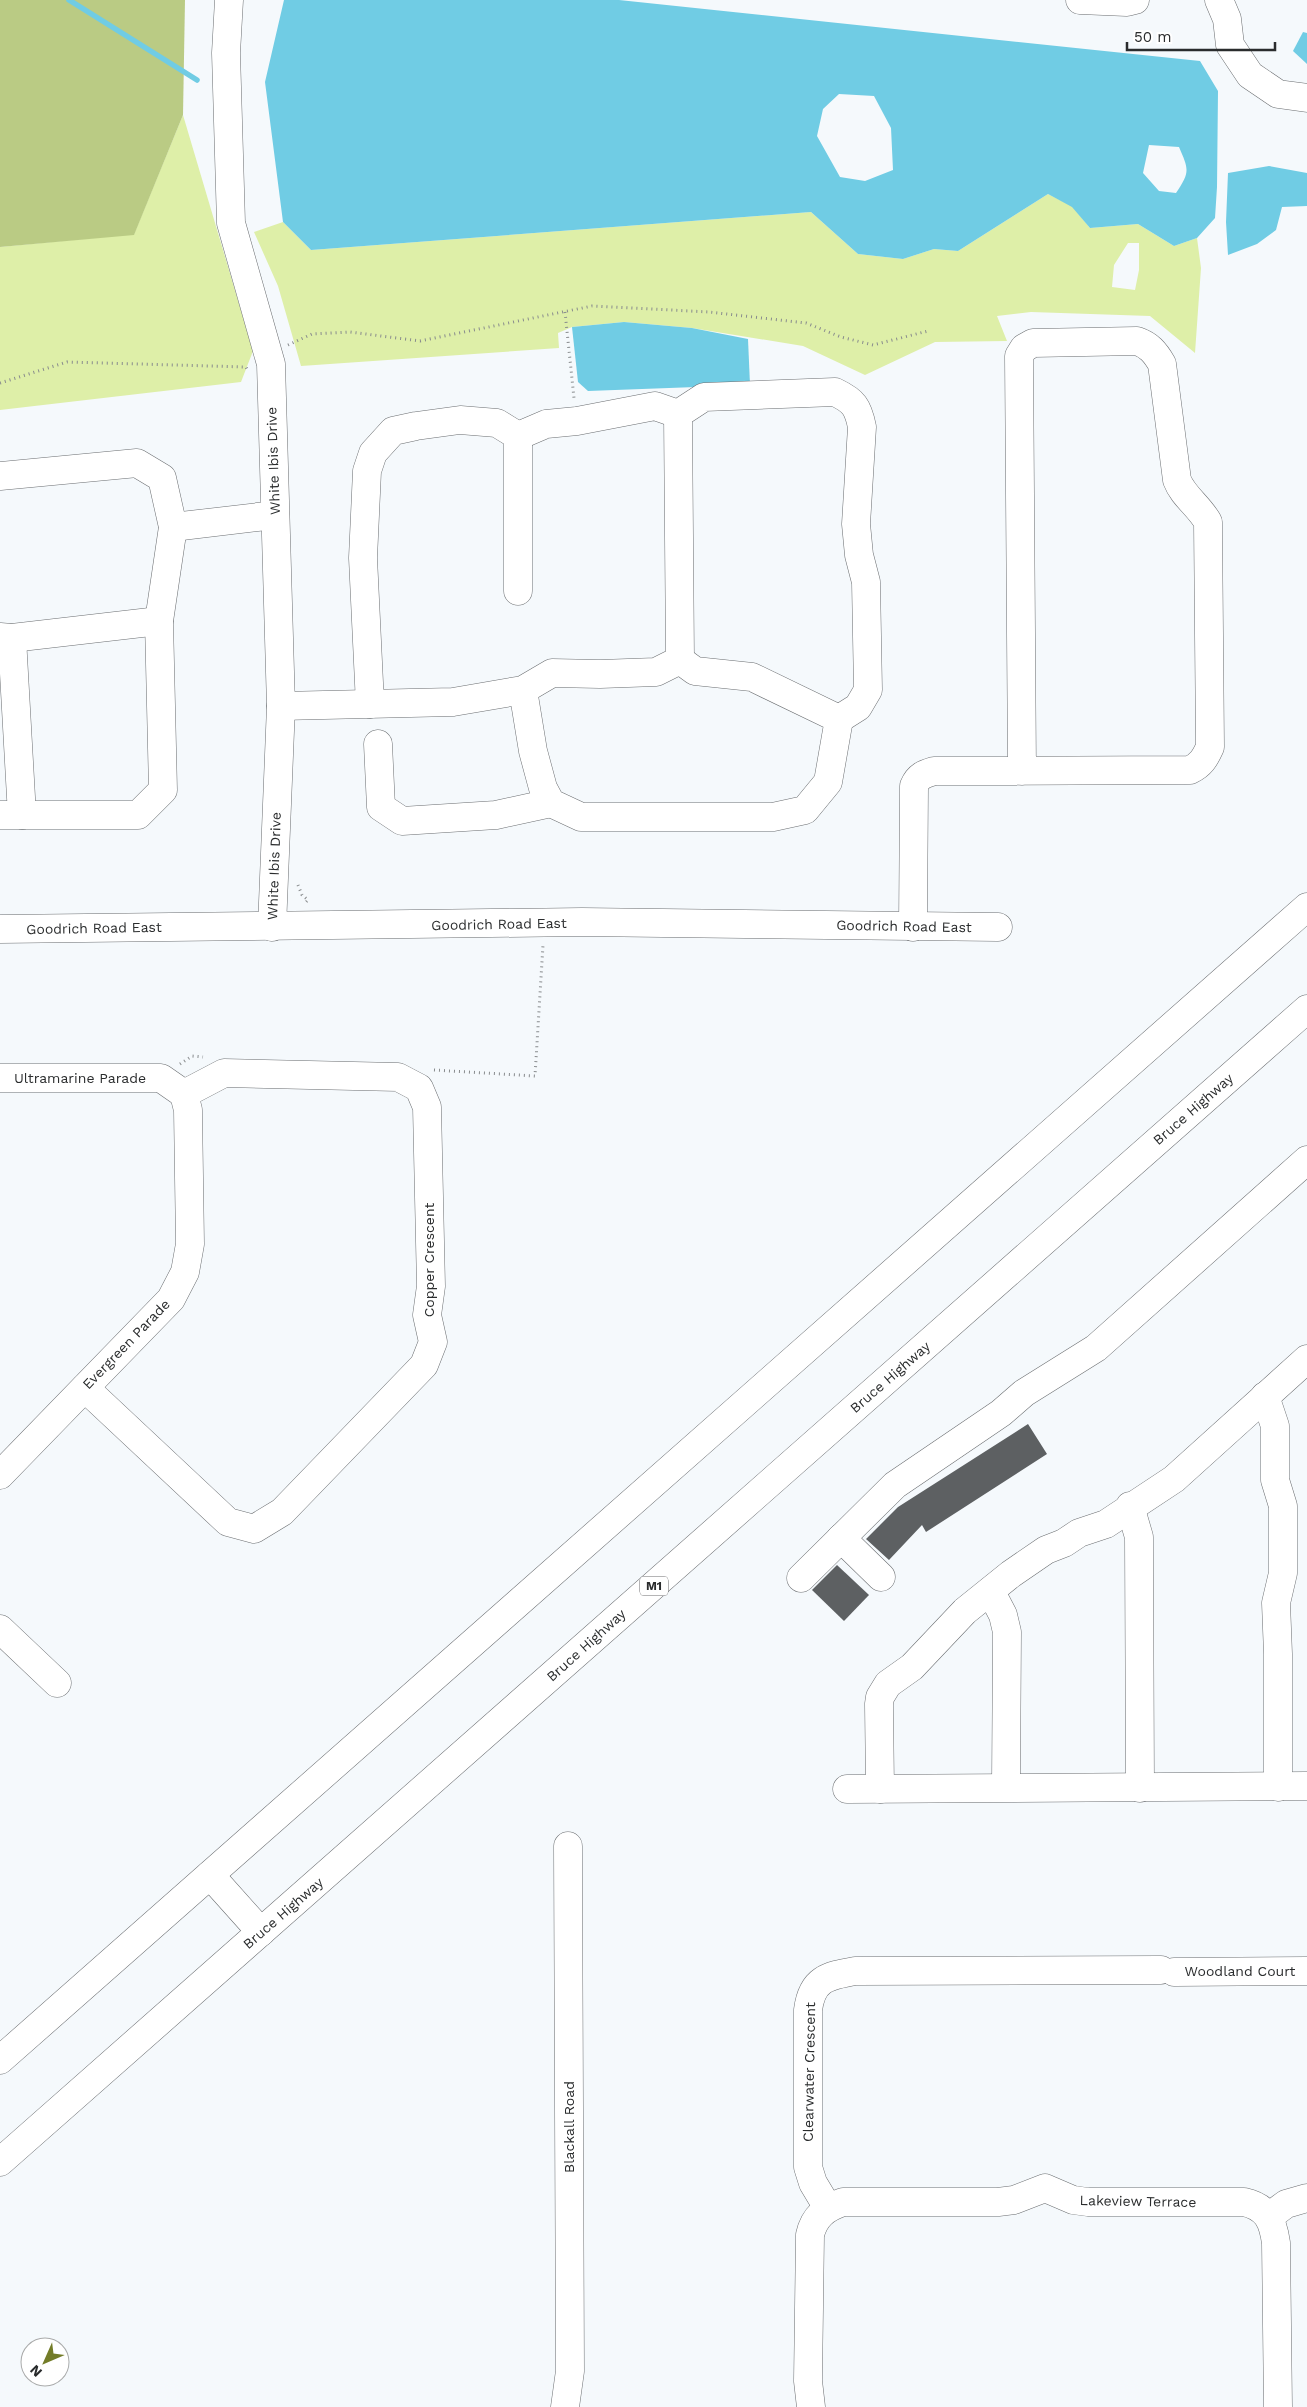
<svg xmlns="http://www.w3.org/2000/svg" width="1307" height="2407" font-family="'Work Sans',sans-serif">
  <rect width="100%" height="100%" fill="#f5f9fc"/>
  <g fill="#deefa8" fill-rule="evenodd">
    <polygon points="183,115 253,351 241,382 0,410 0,247 134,234"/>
    <path d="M1048,194L1072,206L1090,228L1138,224L1174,246L1197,238L1201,268L1195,353L1150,316L1031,312L997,316L1007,341L935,342L865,375L803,346L692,328L624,322L572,327L558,333L559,348L301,366L278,286L254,232L283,222L311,250L811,212L858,254L903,259L934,249L958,251ZM1128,243H1139V270L1135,290L1112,287L1114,265Z"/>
  </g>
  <polygon fill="#bacb84" points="0,0 185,0 183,115 134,235 0,247"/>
  <g fill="#70cce4" fill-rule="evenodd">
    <path d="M284,0H619L1200,61L1218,91L1217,187L1215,218L1197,238L1174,246L1138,224L1090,228L1072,207L1048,194L958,251L934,249L903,259L858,254L811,212L311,250L283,222L265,82ZM839,94L874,96L891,128L893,170L865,181L840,177L817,136L823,109ZM1149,145L1179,147C1189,170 1190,172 1176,193L1159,191L1143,173Z"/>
    <polygon points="1303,32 1307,33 1307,64 1293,51"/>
    <polygon points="1269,166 1307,173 1307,206 1282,207 1276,230 1257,244 1228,255 1226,222 1228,173"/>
    <polygon points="624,322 692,328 748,339 750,385 588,391 578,382 572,327"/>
  </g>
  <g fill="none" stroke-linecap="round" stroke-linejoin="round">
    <polyline stroke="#70cce4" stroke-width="5.5" points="69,0 197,80"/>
  </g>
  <g fill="#5d6062">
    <polygon points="1028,1424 1047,1454 926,1532 922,1525 889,1560 866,1539 898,1507"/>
    <polygon points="837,1565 869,1595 844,1621 812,1590"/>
  </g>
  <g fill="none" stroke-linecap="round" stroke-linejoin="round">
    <g stroke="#6b6e71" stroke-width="29">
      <g id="minor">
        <polyline points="229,0 226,53 231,223 271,364 281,706 272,927"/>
        <polyline points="1080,0 1127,2 1135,0"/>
        <polyline points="1219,0 1227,19 1230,45 1250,75 1278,94 1307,98"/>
        <polyline points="678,414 680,660"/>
        <path d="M518,436L546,424L577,421L655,406L678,414L704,397L835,392C854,401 858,407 862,427L856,524L859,555L866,582L868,690L858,707L839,719"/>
        <polyline points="0,476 137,463 162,478 173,527 159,621 163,790 138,815 0,815"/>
        <polyline points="173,527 275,515"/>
        <polyline points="0,637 12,638 159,621"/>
        <polyline points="12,638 22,815"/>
        <polyline points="370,704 363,558 367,471 373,453 393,431 416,426 460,420 497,423 518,436 518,591"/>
        <polyline points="281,706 453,702 523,690 552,673 600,674 656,672 680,660 695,671 752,677 839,719 828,782 805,810 773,817 581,817 551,803 543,788 533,751 523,690"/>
        <polyline points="378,744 381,807 402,821 496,815 551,803"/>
        <path d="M913,927L914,786C918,776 924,774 934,771L1190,770C1201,765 1205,758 1210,747L1208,522C1199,506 1183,496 1177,480L1162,364C1155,352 1149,345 1137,341L1033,343L1024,348L1019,356L1022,771"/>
        <polyline points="0,929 582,922 998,927"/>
        <polyline points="0,1078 161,1078 184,1094"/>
        <polyline points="85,1388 228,1522 254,1529 282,1512 424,1365 433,1342 427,1315 431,1286 427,1107 419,1088 398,1077 224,1073 184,1094"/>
        <polyline points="1265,1396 1275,1426 1275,1480 1283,1506 1283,1573 1276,1603 1278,1654 1278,1787"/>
        <polyline points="0,1475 171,1299 185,1272 190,1244 188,1110 184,1094"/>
        <polyline points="1130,1506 1139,1537 1140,1788"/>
        <polyline points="841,1538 881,1577"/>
        <polyline points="801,1578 895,1485 1001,1413 1024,1393 1096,1348 1307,1160"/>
        <polyline points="991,1592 1003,1615 1007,1632 1006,1787"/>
        <polyline points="0,1629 57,1683"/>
        <polyline points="847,1789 1307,1786"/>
        <polyline points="880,1789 879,1704 880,1697 888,1684 912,1667 965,1611 1011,1574 1046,1550 1064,1543 1079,1533 1106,1524 1174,1479 1307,1359"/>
        <polyline points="210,1875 261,1932"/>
        <polyline points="1174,1972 1307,1971"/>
        <path d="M828,2208L813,2183L808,2167V2010C812,1979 827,1976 855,1971L1161,1970"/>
        <polyline points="1270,2216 1286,2204 1307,2198"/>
        <polyline points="565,2407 570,2371 568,1846"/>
        <path d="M811,2407L808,2381L810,2235C814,2217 825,2208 843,2202H998L1014,2200L1045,2188L1073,2200L1088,2202H1244C1267,2207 1273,2221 1276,2243L1278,2407"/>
      </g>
    </g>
    <g stroke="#6b6e71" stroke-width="29">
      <g id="highway">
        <polyline points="0,2060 1307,907"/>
        <polyline points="0,2162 1307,1009"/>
      </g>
    </g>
    <g stroke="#888b8d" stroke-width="3" stroke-dasharray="1 4" stroke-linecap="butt">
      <polyline points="565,312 574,398"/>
      <polyline points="288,345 312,334 350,332 420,341 592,306 709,312 806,323 841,337 873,345 928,331"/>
      <polyline points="0,383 67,362 246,367 247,369"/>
      <polyline points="298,885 302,895 308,900 306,902"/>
      <polyline points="180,1064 192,1056 203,1057"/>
      <polyline points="434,1070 535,1076 543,945"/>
    </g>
    <use href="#minor" stroke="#fff" stroke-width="28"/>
    <use href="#highway" stroke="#fff" stroke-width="28"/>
  </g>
  <g text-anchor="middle" stroke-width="5" stroke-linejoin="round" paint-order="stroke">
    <rect fill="#fff" stroke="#6a6b6c" stroke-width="1" x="640" y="1576.5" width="28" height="19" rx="4"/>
    <g font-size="12" font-weight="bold" fill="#2a2c2d">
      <text x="654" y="1590">M1</text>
    </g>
    <g font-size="14" fill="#2a2c2d" stroke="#fff">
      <text transform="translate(273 461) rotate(-92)" y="5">White Ibis Drive</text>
      <text transform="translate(274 866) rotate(-88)" y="5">White Ibis Drive</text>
      <text transform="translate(499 924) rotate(-1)" y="5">Goodrich Road East</text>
      <text transform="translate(904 926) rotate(1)" y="5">Goodrich Road East</text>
      <text transform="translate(94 928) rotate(-1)" y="5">Goodrich Road East</text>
      <text x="80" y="1083">Ultramarine Parade</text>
      <text transform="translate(1193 1109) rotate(-41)" y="5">Bruce Highway</text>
      <text transform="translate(429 1260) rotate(-90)" y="5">Copper Crescent</text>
      <text transform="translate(126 1344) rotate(-46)" y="5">Evergreen Parade</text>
      <text transform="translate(890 1377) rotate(-41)" y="5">Bruce Highway</text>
      <text transform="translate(586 1645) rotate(-42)" y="5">Bruce Highway</text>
      <text transform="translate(283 1913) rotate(-41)" y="5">Bruce Highway</text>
      <text x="1240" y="1976">Woodland Court</text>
      <text transform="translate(809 2072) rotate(-89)" y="5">Clearwater Crescent</text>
      <text transform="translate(569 2127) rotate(-90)" y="5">Blackall Road</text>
      <text transform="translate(1138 2201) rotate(1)" y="5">Lakeview Terrace</text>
    </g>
  </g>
  <g transform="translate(45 2362) rotate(225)"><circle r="24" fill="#ffffff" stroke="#aaabab"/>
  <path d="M0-4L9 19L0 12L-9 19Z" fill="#737c28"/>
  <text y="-8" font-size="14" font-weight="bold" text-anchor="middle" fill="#2a2c2d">N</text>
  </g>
  <path d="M1127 42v8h148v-8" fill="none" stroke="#2a2c2d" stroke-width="2.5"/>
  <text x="1134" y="42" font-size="15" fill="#2a2c2d" stroke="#ffffff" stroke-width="4" paint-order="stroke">50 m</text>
</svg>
